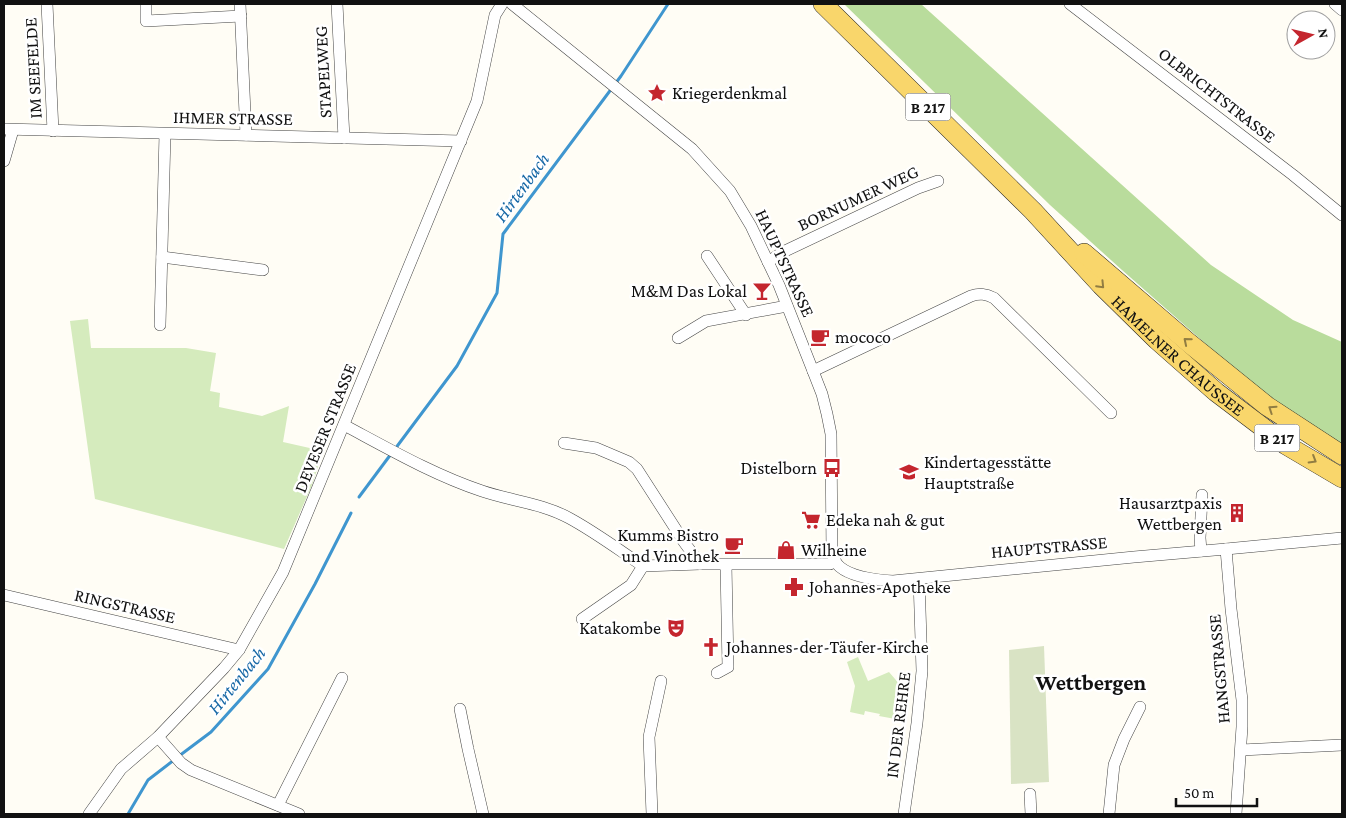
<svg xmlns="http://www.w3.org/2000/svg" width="1346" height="818" font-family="'Crimson Pro',serif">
  <rect width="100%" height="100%" fill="#fffdf5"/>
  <g fill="#d5ebbd">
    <polygon points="88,319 91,348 186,348 216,353 210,391 220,393 219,407 262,416 289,406 283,442 323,451 312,485 284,549 95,499 70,321"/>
    <polygon points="858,657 868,681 889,672 901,686 900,697 904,698 901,720 879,716 880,714 865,711 864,715 850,712 855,686 847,662"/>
  </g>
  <polygon fill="#b9dc9c" points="844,4 921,4 1211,265 1293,320 1342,342 1342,444 1276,402 1232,367 1122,270 1050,205"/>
  <polygon fill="#d9e3c4" points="1044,646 1049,782 1011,784 1009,650"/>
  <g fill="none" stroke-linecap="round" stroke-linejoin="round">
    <g stroke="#3f96cf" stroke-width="3">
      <polyline points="395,449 457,366 497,293 503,234 621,76 668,4"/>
      <polyline points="359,497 391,454"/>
      <polyline points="179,756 211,732 268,669 315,584 351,513"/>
      <polyline points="128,814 148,780 174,760"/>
    </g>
    <g stroke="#444" stroke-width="12">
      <g id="minor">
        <polyline points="47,4 53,131"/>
        <polyline points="146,4 146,21 241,16"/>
        <polyline points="240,4 246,135"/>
        <polyline points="337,4 344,138"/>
        <path d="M512,4L692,149L730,191L751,226L779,285L813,371L822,394L827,414L831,434L832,554C834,559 836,564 840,567C852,577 877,580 893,581L1134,557L1226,549L1342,538"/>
        <polyline points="1070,4 1293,175 1342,215"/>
        <polyline points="1335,4 1342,10"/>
        <polyline points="4,129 461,141"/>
        <polyline points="4,161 13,130"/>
        <polyline points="707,256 746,315"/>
        <polyline points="162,257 263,270"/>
        <polyline points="768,262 783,252 918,188 938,181"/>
        <polyline points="160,325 165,134"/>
        <polyline points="678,338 706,321 787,306"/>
        <path d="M813,371L971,296C980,293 986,294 994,298L1111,413"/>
        <path d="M344,425C389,449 434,475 482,491C511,501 542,503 569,518C595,532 619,550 643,566"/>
        <polyline points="564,443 596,448 629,462 637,469 684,542 700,564"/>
        <polyline points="1226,549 1231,609 1242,700 1242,727 1236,814"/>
        <polyline points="1201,551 1200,538 1202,495"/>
        <polyline points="643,566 700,564 830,564 835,561"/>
        <polyline points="4,595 239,650"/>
        <polyline points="582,619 631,585 643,566"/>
        <polyline points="717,673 728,667 726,565"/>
        <polyline points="460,709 468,749 483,814"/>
        <polyline points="158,737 181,763 191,770 299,814"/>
        <polyline points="1241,750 1342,745"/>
        <polyline points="1030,794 1031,814"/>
        <polyline points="278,805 342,678"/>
        <polyline points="89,814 121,769 158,737 224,668 239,650 283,572 477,101 495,15 502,4"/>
        <polyline points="652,814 649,737 661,681"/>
        <polyline points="904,814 917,723 922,671 919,579"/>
        <polyline points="1109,814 1114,765 1124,739 1140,707"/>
      </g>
    </g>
    <g stroke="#222" stroke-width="20">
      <g id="primary">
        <path id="s1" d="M823,4L1033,211L1101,285L1157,340L1216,392L1286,445L1342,478"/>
        <polyline points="1084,253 1189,343 1267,406 1342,455"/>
      </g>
    </g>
    <use href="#minor" stroke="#fff" stroke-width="11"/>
    <use href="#primary" stroke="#f9d66b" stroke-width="19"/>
  </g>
  <defs><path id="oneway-chevron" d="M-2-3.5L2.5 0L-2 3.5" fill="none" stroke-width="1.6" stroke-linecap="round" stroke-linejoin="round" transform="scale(1.25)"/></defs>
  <g stroke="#917d42">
    <use href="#oneway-chevron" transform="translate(1101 285) rotate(46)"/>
    <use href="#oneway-chevron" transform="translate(1187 341) rotate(-140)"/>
    <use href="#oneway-chevron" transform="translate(1272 409) rotate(-146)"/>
    <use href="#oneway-chevron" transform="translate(1313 460) rotate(31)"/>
  </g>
  <defs>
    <g id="sight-bare" transform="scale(1.5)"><path d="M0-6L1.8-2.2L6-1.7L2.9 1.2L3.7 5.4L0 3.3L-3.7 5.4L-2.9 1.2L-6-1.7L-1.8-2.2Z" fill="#c4262e" stroke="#fff" stroke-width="2.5" paint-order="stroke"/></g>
    <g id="bar-bare" transform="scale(1.5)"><path d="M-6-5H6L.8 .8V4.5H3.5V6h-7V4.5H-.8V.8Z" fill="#c4262e" stroke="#fff" stroke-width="2.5" paint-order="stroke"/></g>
    <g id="cafe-bare" transform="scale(1.5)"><path d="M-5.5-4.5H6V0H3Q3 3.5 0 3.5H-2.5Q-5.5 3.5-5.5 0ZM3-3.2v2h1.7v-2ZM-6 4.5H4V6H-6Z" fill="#c4262e" stroke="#fff" stroke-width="2.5" paint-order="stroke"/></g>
    <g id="bus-bare" transform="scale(1.5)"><path d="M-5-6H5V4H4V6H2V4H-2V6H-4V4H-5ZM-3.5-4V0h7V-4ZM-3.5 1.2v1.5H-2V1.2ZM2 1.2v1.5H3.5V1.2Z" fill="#c4262e" stroke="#fff" stroke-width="2.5" paint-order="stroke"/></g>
    <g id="school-bare" transform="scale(1.5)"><path d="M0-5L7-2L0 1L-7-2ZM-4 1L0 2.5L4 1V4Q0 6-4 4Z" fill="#c4262e" stroke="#fff" stroke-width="2.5" paint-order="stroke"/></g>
    <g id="building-bare" transform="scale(1.5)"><path d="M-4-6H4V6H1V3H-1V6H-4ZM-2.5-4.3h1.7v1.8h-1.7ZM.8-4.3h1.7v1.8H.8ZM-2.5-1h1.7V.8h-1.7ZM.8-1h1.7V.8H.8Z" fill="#c4262e" stroke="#fff" stroke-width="2.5" paint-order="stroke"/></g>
    <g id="supermarket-bare" transform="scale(1.5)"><path d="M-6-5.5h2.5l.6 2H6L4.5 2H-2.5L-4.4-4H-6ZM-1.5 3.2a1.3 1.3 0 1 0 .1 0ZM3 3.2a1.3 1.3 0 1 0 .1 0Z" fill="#c4262e" stroke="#fff" stroke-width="2.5" paint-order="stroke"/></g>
    <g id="shop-bare" transform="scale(1.5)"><path d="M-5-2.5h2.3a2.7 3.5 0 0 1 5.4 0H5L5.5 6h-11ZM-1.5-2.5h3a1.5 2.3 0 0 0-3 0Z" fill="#c4262e" stroke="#fff" stroke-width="2.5" paint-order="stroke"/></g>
    <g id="pharmacy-bare" transform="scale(1.5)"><path d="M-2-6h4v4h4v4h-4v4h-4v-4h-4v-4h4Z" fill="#c4262e" stroke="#fff" stroke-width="2.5" paint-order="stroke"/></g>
    <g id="theatre-bare" transform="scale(1.5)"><path d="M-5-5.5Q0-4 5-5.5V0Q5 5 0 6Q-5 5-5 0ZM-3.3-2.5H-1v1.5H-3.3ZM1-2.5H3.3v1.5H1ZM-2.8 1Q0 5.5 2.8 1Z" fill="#c4262e" stroke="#fff" stroke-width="2.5" paint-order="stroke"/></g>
    <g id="church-bare" transform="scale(1.5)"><path d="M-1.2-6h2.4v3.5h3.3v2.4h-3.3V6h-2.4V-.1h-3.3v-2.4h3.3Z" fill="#c4262e" stroke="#fff" stroke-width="2.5" paint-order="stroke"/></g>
  </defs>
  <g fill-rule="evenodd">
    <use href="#sight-bare" x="657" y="93"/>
    <use href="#bar-bare" x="762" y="291"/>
    <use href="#cafe-bare" x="820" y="337"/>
    <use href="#bus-bare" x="832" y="468"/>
    <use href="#school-bare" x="909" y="472"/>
    <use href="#building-bare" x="1237" y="513"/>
    <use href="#supermarket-bare" x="811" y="520"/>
    <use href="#cafe-bare" x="734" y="545"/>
    <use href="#shop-bare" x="786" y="550"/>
    <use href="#pharmacy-bare" x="794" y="587"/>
    <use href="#theatre-bare" x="676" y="628"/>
    <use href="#church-bare" x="711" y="647"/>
  </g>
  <g text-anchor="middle" stroke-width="5" stroke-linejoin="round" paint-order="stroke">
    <g fill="#fff" stroke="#585858" stroke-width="1">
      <rect x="905.5" y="93.5" width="45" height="27" rx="4"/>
      <rect x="1254.5" y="424.5" width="45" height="27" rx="4"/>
    </g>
    <g font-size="16" font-weight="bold" fill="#111">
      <text x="928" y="113">B 217</text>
      <text x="1277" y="444">B 217</text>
    </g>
    <g font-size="18" fill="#111" stroke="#fff">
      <text transform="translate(33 68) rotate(-93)" y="6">IM SEEFELDE</text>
      <text transform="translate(323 72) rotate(-93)" y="6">STAPELWEG</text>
      <text transform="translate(1217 95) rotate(38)" y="6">OLBRICHTSTRASSE</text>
      <text transform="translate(233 118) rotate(1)" y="6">IHMER STRASSE</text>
      <text transform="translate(858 198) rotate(-25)" y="6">BORNUMER WEG</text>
      <text transform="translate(785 263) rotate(65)" y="6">HAUPTSTRASSE</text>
      <text dy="6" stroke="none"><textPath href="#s1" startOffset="500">HAMELNER CHAUSSEE</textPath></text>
      <text transform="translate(325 428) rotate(-68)" y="6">DEVESER STRASSE</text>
      <text transform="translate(1049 547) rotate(-5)" y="6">HAUPTSTRASSE</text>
      <text transform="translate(125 606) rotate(13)" y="6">RINGSTRASSE</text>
      <text transform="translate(1219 669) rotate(-95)" y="6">HANGSTRASSE</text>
      <text transform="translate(898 725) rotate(-83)" y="6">IN DER REHRE</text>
    </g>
    <g font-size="18" fill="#111" stroke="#fff" text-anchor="start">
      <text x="672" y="99">Kriegerdenkmal</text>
      <text x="747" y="297" text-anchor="end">M&amp;M Das Lokal</text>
      <text x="835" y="343">mococo</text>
      <text x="924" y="468">Kindertagesstätte<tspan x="924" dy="21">Hauptstraße</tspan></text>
      <text x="817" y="474" text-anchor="end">Distelborn</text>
      <text x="1222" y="509" text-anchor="end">Hausarztpaxis<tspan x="1222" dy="21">Wettbergen</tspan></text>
      <text x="826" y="526">Edeka nah &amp; gut</text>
      <text x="719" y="541" text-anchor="end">Kumms Bistro<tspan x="719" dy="21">und Vinothek</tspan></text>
      <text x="801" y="556">Wilheine</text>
      <text x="809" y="593">Johannes-Apotheke</text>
      <text x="661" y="634" text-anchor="end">Katakombe</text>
      <text x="726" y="653">Johannes-der-Täufer-Kirche</text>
    </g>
    <g font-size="19" font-style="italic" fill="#1768a6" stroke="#fff">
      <text transform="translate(521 187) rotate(-54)" y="7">Hirtenbach</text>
      <text transform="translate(236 680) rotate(-51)" y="7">Hirtenbach</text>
    </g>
    <g font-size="22" font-weight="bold" fill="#111" stroke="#fff">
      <text x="1091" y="690">Wettbergen</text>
    </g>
  </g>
  <rect width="1346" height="818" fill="none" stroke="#111111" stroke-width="10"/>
  <g transform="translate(1311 35) rotate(82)"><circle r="24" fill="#ffffff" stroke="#a0a0a0"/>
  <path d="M0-4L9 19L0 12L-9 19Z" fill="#c4262e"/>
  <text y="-8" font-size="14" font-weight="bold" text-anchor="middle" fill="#111111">N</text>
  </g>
  <path d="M1176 798v8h81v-8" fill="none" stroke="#111111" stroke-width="2.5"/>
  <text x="1184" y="798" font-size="15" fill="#111111" stroke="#ffffff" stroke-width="4" paint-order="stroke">50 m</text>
</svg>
